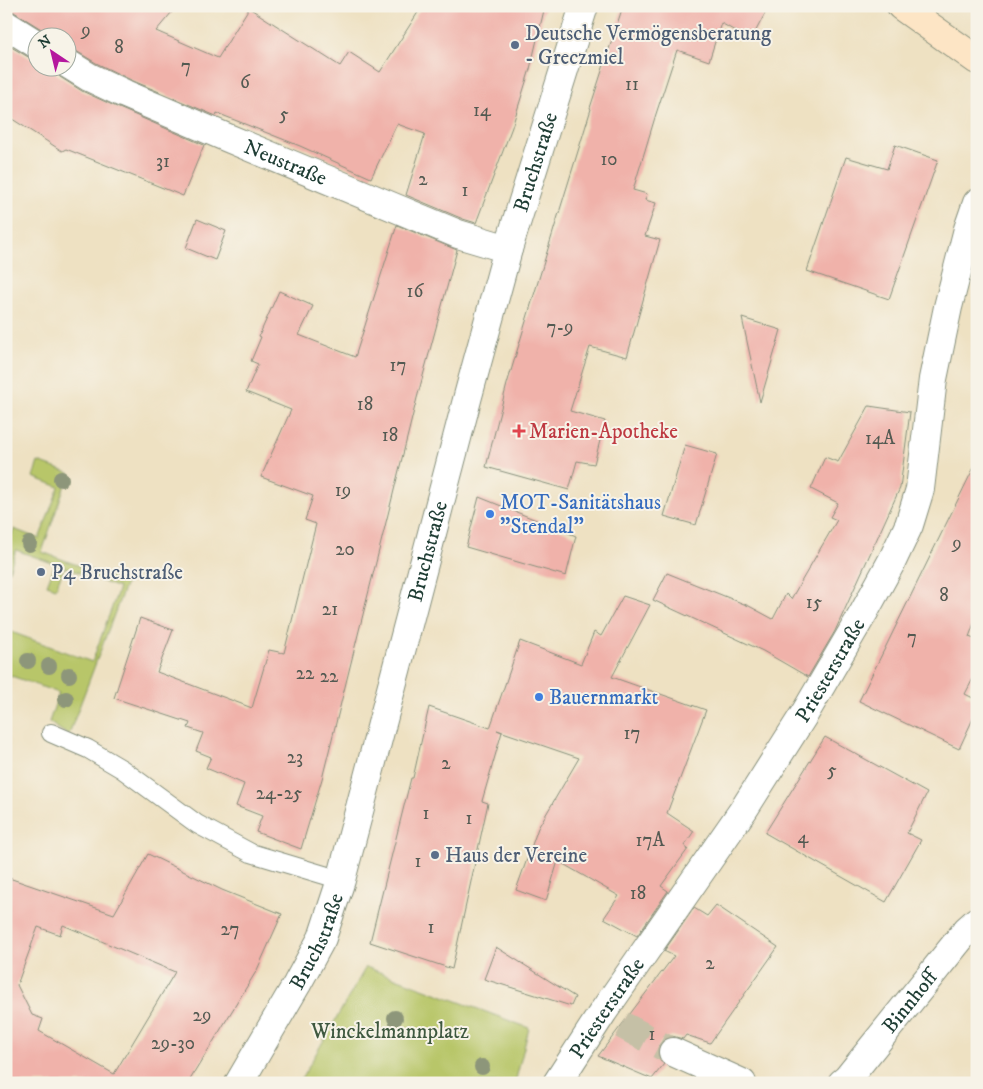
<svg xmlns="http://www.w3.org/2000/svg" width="983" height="1089" font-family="'IM FELL DW Pica',serif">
  <rect width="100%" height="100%" fill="#f7f3e8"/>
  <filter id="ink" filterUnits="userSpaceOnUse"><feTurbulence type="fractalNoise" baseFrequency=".02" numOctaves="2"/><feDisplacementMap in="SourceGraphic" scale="10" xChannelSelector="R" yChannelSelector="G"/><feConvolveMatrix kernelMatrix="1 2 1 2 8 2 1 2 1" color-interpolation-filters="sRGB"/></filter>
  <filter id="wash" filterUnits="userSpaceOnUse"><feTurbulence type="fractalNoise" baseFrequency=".0096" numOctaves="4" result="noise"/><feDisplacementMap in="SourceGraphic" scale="20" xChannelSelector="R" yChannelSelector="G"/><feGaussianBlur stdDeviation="1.12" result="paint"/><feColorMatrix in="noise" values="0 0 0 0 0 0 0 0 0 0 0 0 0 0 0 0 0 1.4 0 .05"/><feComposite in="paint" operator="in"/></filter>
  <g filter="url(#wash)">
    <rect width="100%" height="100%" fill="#eee1c2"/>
    <g fill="#b8c669" stroke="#6c824e">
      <polygon points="38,462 69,473 42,552 126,583 69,734 65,733 49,722 59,693 6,674 6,630 92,662 119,588 64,567 56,588 47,585 55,564 16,550 9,571 6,570 6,549 14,529 39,539 59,487 33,477"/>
      <polygon points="366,967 529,1028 515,1083 299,1083"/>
    </g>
    <g id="blocks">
      <g fill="#f0b2aa" fill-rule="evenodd">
        <polygon points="6,6 177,6 156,31 218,58 249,8 340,66 349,52 380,72 422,6 545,6 530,69 512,127 476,223 463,219 406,195 425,134 397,124 371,178 300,146 217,113 216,116 131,80 96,63 76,51 68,49 68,38 52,38 46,32 14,12 6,9"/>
        <polygon points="623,6 769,6 751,40 721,23 709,61 677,50 656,114 633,190 647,194 645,200 656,203 645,236 660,240 627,357 590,347 570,411 605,421 594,464 577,461 569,490 486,467 507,384 554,229 591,109 590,108"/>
        <polygon points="6,44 30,58 38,61 38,68 53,68 55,72 60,77 82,91 119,108 204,145 183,196 66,149 62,151 6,115"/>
        <polygon points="895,145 938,160 889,299 807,271 846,157 887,169"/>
        <polygon points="197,219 226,231 215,260 186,248"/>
        <polygon points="397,225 457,250 417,398 322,779 301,849 256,832 262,816 236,806 244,784 206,768 211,757 196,751 203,733 188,728 190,723 114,698 140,618 173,630 157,672 252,708 269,650 284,653 316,524 305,520 313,496 261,477 291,410 246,392 258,364 251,361 261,337 259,336 279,291 313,306 299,335 355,357"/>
        <polygon points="742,318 781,330 760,402"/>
        <polygon points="869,406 910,412 900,488 835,631 808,677 763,651 653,600 667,573 749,606 773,619 786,594 791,599 837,520 830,517 838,503 811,489 825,457 838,462"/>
        <polygon points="685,445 717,454 696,525 664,516"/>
        <polygon points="977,461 977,615 969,637 977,640 977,671 965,694 977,700 977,710 959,749 859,701"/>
        <polygon points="479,497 576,536 566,576 466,547"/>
        <polygon points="623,596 650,605 612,677 706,710 667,813 694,831 684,846 688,849 661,886 668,891 637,936 604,918 619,896 558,861 546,901 516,890 538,828 579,758 497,730 502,732 482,801 488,803 452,969 370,942 411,778 413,778 429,707 490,728 520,641 581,664 594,632 601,636"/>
        <polygon points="825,737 927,793 907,833 921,840 886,902 765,833"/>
        <path d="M148,854L222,890L282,914L257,970L188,1083H6V877L114,914ZM63,925L175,972L114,1074L39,1031L43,1019L32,1015L17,985L38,927L60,935Z"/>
        <polygon points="716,905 778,947 710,1043 686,1035 683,1039 672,1036 664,1039 659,1045 657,1053 660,1061 664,1064 652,1079 598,1056 674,956 664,951 694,908 707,916"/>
        <polygon points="496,947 575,997 571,1006 484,979"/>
      </g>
    </g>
  </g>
  <g filter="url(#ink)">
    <use href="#blocks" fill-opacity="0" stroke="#868f7b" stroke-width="1"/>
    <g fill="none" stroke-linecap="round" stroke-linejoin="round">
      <polyline stroke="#c5c0a6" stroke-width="28" stroke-dasharray="28 14" stroke-linecap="butt" points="622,1025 673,1052"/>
      <g stroke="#868f7b" stroke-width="20">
        <polyline id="service" points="51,733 88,749 122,769 197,824 251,853 341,880"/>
      </g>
      <g stroke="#868f7b" stroke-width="30">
        <g id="minor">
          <polyline points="6,25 38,45"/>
          <path id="s1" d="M68,64L89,77L125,94L223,136L458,234L508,249"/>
          <polyline points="673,1052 742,1083"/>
          <path id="s2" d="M239,1083L297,984L322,938L341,880L468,396L508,249L584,6"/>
          <path id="s3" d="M557,1083L603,1012L744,809L805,713L864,612L892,561L909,525L920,489L933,379L948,307L968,229L977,203"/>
          <path id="s4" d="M842,1083L847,1079L967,930L977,921"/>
        </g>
      </g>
      <g stroke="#868f7b" stroke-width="30">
        <polyline id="secondary" points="901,6 977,60"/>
      </g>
      <use href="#service" stroke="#fff" stroke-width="18"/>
      <use href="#minor" stroke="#fff" stroke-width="28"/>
      <use href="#secondary" stroke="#fde5c5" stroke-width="28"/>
    </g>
    <g fill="#8d967a">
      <circle cx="61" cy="479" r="8"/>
      <circle cx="29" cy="544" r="8"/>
      <circle cx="28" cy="661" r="8"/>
      <circle cx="49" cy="666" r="8"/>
      <circle cx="69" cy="675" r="8"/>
      <circle cx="66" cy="699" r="8"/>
      <circle cx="395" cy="1018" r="8"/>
      <circle cx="482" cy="1067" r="8"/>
    </g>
  </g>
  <g fill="#5c6f8a" stroke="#f7f3e8" stroke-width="2">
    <circle cx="515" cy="45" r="5"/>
    <circle cx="41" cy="572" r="5"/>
    <circle cx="435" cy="855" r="5"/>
  </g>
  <path fill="#e0444e" stroke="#f7f3e8" stroke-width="2" d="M516.5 423.5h5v5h5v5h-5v5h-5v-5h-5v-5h5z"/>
  <g fill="#3f7fe0" stroke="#f7f3e8" stroke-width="2">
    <circle cx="490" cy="514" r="5"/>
    <circle cx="539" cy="697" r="5"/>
  </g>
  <g text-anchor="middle" stroke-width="4" stroke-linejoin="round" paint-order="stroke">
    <g font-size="19" fill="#535a52">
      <text x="86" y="36">9</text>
      <text x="119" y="53">8</text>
      <text x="186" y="72">7</text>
      <text x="245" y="88">6</text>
      <text x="632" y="90">11</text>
      <text x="482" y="116">14</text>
      <text x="284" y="120">5</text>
      <text x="609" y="165">10</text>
      <text x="163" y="167">31</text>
      <text x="423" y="185">2</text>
      <text x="465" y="196">1</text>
      <text x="415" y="297">16</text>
      <text x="560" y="333">7-9</text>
      <text x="398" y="371">17</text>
      <text x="365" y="410">18</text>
      <text x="390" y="441">18</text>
      <text x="880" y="444">14A</text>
      <text x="343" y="496">19</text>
      <text x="957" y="549">9</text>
      <text x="345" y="555">20</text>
      <text x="944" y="601">8</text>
      <text x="814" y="608">15</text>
      <text x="330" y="615">21</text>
      <text x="912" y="643">7</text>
      <text x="305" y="679">22</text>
      <text x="329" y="682">22</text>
      <text x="632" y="739">17</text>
      <text x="295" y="763">23</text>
      <text x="446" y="769">2</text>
      <text x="832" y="776">5</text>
      <text x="279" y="799">24-25</text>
      <text x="426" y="819">1</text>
      <text x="469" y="824">1</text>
      <text x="803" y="843">4</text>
      <text x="650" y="846">17A</text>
      <text x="418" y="867">1</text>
      <text x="638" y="899">18</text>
      <text x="431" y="933">1</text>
      <text x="230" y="935">27</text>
      <text x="710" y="969">2</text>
      <text x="202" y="1021">29</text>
      <text x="652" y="1040">1</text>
      <text x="173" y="1049">29-30</text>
    </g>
    <g font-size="21" fill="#4e5e75" stroke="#f7f3e8" text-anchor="start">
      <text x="525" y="40">Deutsche Vermögensberatung<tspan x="525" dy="24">- Greczmiel</tspan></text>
      <text x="51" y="579">P4 Bruchstraße</text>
      <text x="445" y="862">Haus der Vereine</text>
    </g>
    <g font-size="21" fill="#1f3d34" stroke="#f7f3e8">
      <text dy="7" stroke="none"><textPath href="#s2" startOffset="972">Bruchstraße</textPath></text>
      <text dy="7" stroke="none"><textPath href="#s1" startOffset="239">Neustraße</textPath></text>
      <text dy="7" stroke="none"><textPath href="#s2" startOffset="568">Bruchstraße</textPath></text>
      <text dy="7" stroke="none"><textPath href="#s3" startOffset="495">Priesterstraße</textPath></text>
      <text dy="7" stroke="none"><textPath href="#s2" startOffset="162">Bruchstraße</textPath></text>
      <text dy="7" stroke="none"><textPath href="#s4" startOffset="106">Binnhoff</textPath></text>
      <text dy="7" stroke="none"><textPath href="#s3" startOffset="90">Priesterstraße</textPath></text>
    </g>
    <g font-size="21" fill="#be3a42" stroke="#f7f3e8" text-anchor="start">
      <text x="529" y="438">Marien-Apotheke</text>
    </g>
    <g font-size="21" fill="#366cbe" stroke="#f7f3e8" text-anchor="start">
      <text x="500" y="509">MOT-Sanitätshaus<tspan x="500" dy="24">"Stendal"</tspan></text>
      <text x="549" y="704">Bauernmarkt</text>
    </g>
    <g font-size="21" fill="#3e583f" stroke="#f7f3e8">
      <text x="390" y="1038">Winckelmannplatz</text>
    </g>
  </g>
  <rect width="983" height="1089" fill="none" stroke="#f7f3e8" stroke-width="25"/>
  <g transform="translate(52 52) rotate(325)"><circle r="24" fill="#f7f3e8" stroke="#a1aaa0"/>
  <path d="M0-4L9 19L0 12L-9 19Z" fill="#b5179e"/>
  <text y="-8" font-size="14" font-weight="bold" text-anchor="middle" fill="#1f3d34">N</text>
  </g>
</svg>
